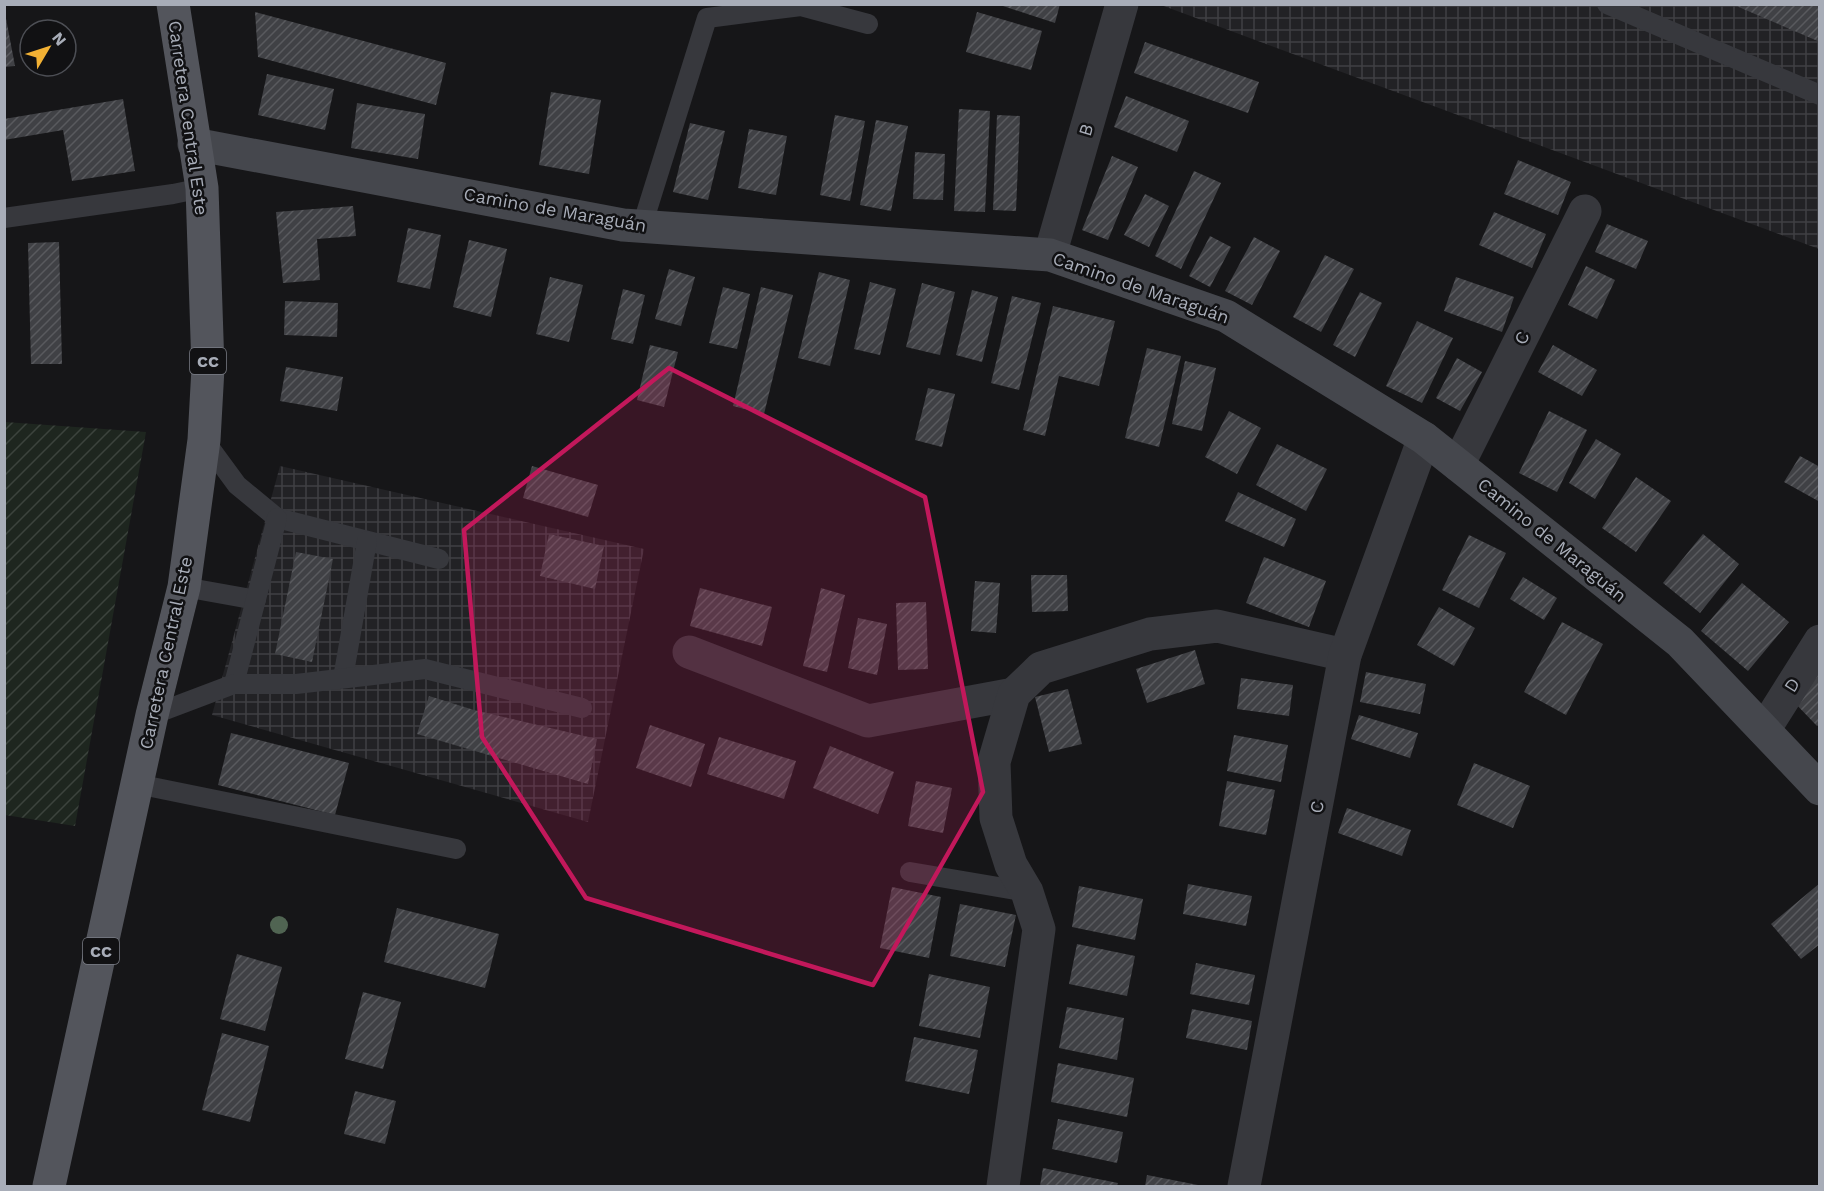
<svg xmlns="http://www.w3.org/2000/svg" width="1824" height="1191" font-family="'Work Sans',sans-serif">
  <defs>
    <pattern id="industrial-grid" width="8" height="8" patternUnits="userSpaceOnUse" patternTransform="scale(1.5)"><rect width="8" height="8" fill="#222225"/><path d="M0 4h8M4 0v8" fill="none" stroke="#3f3f43"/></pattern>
    <pattern id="garden-furrows" width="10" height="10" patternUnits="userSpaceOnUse" patternTransform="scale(1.5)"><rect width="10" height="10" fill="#1e261f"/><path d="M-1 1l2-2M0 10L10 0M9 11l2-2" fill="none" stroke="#3c433d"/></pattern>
    <pattern id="building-hatch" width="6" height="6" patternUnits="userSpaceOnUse" patternTransform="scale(1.5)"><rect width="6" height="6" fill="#404145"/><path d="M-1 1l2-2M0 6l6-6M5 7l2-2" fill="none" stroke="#595a5e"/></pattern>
  </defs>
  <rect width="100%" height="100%" fill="#161618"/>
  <g fill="url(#industrial-grid)">
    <polygon points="1161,5 1819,5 1819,249"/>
    <polygon points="280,466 644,549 588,822 212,715"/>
  </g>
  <polygon fill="url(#garden-furrows)" points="5,422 146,432 75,826 5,815"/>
  <g fill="url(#building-hatch)">
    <polygon points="997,4 1060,4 1055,23"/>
    <polygon points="1734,5 1820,5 1820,42"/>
    <polygon points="4,8 15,66 4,67"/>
    <polygon points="255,12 446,63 436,105 258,57"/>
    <polygon points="977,12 1042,31 1031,70 966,52"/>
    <polygon points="1145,42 1259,82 1248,113 1134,73"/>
    <polygon points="267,74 334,89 325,130 258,115"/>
    <polygon points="551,92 601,100 589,174 539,165"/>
    <polygon points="1126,96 1189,121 1177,152 1114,127"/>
    <polygon points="123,99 135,171 72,181 63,130 4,140 4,119"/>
    <polygon points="357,103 425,114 418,159 351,148"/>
    <polygon points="959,109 990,111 985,212 954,211"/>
    <polygon points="835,115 865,121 850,201 820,195"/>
    <polygon points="997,115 1020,116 1016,211 993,210"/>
    <polygon points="876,120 908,126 891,211 860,205"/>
    <polygon points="690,123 725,131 708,200 673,192"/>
    <polygon points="749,129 787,136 776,195 738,188"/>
    <polygon points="915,152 945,154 943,200 913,199"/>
    <polygon points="1112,156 1138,167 1108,240 1082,230"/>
    <polygon points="1518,160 1571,182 1558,215 1504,194"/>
    <polygon points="1194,171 1221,183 1181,269 1155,256"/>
    <polygon points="1145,194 1169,206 1149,247 1124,235"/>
    <polygon points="353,206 356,236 317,239 320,280 283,283 276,212"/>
    <polygon points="1494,212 1546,234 1532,268 1479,245"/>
    <polygon points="1607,224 1648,241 1636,269 1595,252"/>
    <polygon points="408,228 441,235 430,289 397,282"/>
    <polygon points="1210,236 1231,247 1210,287 1189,276"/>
    <polygon points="1254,237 1280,251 1252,305 1225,291"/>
    <polygon points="469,240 507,249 491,317 453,307"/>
    <polygon points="59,242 62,364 31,364 28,243"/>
    <polygon points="1325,255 1354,269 1321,332 1293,317"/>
    <polygon points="1586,266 1615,280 1597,319 1568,305"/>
    <polygon points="669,269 695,277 681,326 655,319"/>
    <polygon points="819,272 850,280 830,366 798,358"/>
    <polygon points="550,277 583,285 569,342 536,334"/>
    <polygon points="1456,277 1514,297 1502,332 1444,311"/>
    <polygon points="870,282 896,289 880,355 854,349"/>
    <polygon points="922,283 955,292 940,355 906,347"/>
    <polygon points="723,287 750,294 737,349 709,343"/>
    <polygon points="761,287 793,295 764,414 733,406"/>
    <polygon points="623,289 645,295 633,344 611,339"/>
    <polygon points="972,290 998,297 982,362 956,355"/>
    <polygon points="1360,292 1382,303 1355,357 1333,345"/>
    <polygon points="1012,296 1041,303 1019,390 991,383"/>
    <polygon points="285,301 338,303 337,337 284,335"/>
    <polygon points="1053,306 1115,321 1099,386 1059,376 1045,436 1023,430"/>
    <polygon points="1417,321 1453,338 1422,403 1386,386"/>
    <polygon points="650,345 678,352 664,407 637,400"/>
    <polygon points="1553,345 1597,370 1582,396 1538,372"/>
    <polygon points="1147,348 1181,356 1159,447 1125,438"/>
    <polygon points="1457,358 1482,372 1460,411 1436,398"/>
    <polygon points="1185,361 1216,368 1202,431 1172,424"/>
    <polygon points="286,367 343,377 337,411 280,401"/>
    <polygon points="928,388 955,394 942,447 915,440"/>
    <polygon points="1229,411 1261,428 1237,474 1205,457"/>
    <polygon points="1549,411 1587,430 1557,492 1519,473"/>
    <polygon points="1596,439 1621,454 1595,499 1569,483"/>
    <polygon points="1277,444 1327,469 1306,511 1256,485"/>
    <polygon points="1800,456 1820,467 1820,502 1784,482"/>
    <polygon points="532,466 598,485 588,517 523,498"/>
    <polygon points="1636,477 1671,501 1636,552 1602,528"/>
    <polygon points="1238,492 1296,519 1284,547 1225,521"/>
    <polygon points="549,534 604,546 595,589 540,576"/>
    <polygon points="1703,534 1739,564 1700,613 1663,583"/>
    <polygon points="1469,535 1506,553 1479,608 1442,590"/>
    <polygon points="296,552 333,559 312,662 275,654"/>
    <polygon points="1264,557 1326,581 1309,627 1246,603"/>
    <polygon points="1031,575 1067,575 1068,611 1032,612"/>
    <polygon points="1523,577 1557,598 1544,620 1510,599"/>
    <polygon points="975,581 1000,583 996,633 971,631"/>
    <polygon points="1742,583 1789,622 1748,671 1701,631"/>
    <polygon points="700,588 772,607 762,646 690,626"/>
    <polygon points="821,588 845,595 827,672 803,666"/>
    <polygon points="926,602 928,669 898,670 896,603"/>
    <polygon points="1439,607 1475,628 1454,666 1417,645"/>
    <polygon points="858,618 887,624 877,675 848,668"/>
    <polygon points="1562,622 1603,644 1566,715 1524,692"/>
    <polygon points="1195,650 1205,684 1147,703 1136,669"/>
    <polygon points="1820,671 1820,724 1817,726 1792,700"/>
    <polygon points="1366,672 1426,684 1420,714 1360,702"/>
    <polygon points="1241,678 1293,685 1289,716 1237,709"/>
    <polygon points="1068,689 1082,744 1049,752 1035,697"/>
    <polygon points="429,696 474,710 597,739 588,784 417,734"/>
    <polygon points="1359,715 1418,733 1410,758 1351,739"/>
    <polygon points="650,725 705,744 691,787 636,768"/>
    <polygon points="231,733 349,763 335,815 218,785"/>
    <polygon points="1234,735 1288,745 1281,782 1227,771"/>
    <polygon points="719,737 796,761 784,799 707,774"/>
    <polygon points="830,746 894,772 878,814 813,788"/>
    <polygon points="1474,763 1530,786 1513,828 1457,805"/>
    <polygon points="916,781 952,788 943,833 908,826"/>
    <polygon points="1227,781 1275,790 1266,835 1219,826"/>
    <polygon points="1347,808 1411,830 1402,856 1338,833"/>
    <polygon points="1820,883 1820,944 1801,959 1771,924"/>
    <polygon points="1188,884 1252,896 1246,926 1183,914"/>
    <polygon points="1079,886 1143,899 1135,940 1072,927"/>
    <polygon points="892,887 941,897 929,958 880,948"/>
    <polygon points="960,904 1016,915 1005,967 950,956"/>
    <polygon points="397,908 499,934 485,988 384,962"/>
    <polygon points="1077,944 1135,956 1127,996 1069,984"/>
    <polygon points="237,954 282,967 265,1031 220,1019"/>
    <polygon points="1196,963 1255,975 1249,1005 1190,994"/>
    <polygon points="929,974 990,987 980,1038 919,1026"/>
    <polygon points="363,992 401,1002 383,1069 345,1059"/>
    <polygon points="1067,1007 1124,1018 1117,1060 1059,1048"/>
    <polygon points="1192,1009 1252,1021 1247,1050 1186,1038"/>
    <polygon points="222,1033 269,1046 250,1122 202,1110"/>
    <polygon points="914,1037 978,1050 969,1094 905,1081"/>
    <polygon points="1058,1063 1134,1078 1127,1117 1051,1102"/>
    <polygon points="355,1091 396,1101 385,1144 344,1134"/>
    <polygon points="1058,1119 1123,1132 1117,1163 1052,1149"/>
    <polygon points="1043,1168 1118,1183 1117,1186 1040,1186"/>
    <polygon points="1147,1175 1198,1185 1197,1186 1145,1186"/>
  </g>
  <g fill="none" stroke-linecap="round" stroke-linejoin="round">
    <g stroke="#37383d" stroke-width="20">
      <polyline points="1607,4 1820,95"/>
      <polyline points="4,218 173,194 202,188"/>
      <polyline points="642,226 707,18 801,6 868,24"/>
      <polyline points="204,440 237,485 277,518 439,559"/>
      <polyline points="184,587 256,600"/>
      <polyline points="343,678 367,541"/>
      <polyline points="234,684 277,518"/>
      <polyline points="152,715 234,684 296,684 425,669 582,708"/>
      <polyline points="137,784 456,849"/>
      <polyline points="910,872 1027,892"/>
    </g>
    <g stroke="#37383d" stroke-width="33">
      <polyline points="1050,255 1122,4"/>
      <polyline points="1458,465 1585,211"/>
      <polyline points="689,652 868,721 1014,694"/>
      <polyline points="1764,730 1820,641"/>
      <polyline points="1003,1186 1039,929 1027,892 1011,865 996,818 994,762 1014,694 1041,668 1150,634 1217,626 1345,655"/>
      <polyline points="1244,1186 1345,655 1424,438"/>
    </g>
    <polyline stroke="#45474d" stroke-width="33" points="194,144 623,225 1050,255 1226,316 1424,438 1458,465 1680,642 1820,789"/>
    <polyline stroke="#53555c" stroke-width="33" points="49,1186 152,715 184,587 204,440 208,368 202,188 173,4"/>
  </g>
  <circle fill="#506452" cx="279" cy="925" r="9"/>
  <path fill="#c2185b" fill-opacity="0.2" stroke="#c2185b" stroke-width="4.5" stroke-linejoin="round" d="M669,368L925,497L983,792L873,985L586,898L482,737L464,530Z"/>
  <g text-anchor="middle" stroke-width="5" stroke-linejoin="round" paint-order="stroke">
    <g fill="#111113" stroke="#7b7e86" stroke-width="1.5">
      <rect x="190" y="348" width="36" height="26" rx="4.5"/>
      <rect x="83" y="938" width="36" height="26" rx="4.5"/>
    </g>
    <g font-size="16" font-weight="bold" fill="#a8adb8">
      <text x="208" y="367">CC</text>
      <text x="101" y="957">CC</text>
    </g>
    <g font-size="18" fill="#a8adb8" stroke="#111113">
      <text transform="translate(188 118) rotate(82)" y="6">Carretera Central Este</text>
      <text transform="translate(1086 130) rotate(-74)" y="6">B</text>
      <text transform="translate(555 210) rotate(10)" y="6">Camino de Maraguán</text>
      <text transform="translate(1141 288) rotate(19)" y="6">Camino de Maraguán</text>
      <text transform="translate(1522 338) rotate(-63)" y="6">C</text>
      <text transform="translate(1552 540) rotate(39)" y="6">Camino de Maraguán</text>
      <text transform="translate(166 653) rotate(-78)" y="6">Carretera Central Este</text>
      <text transform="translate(1792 685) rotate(-58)" y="6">D</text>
      <text transform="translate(1317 807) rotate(-79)" y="6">C</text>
    </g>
  </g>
  <rect width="1824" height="1191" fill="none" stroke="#a8adb8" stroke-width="12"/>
  <g transform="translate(48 48) rotate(51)"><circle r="28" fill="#111113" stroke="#4d4f55" stroke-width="1.5"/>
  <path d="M0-4.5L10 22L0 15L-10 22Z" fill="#f2b134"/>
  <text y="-9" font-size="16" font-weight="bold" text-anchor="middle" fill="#a8adb8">N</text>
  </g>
</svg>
